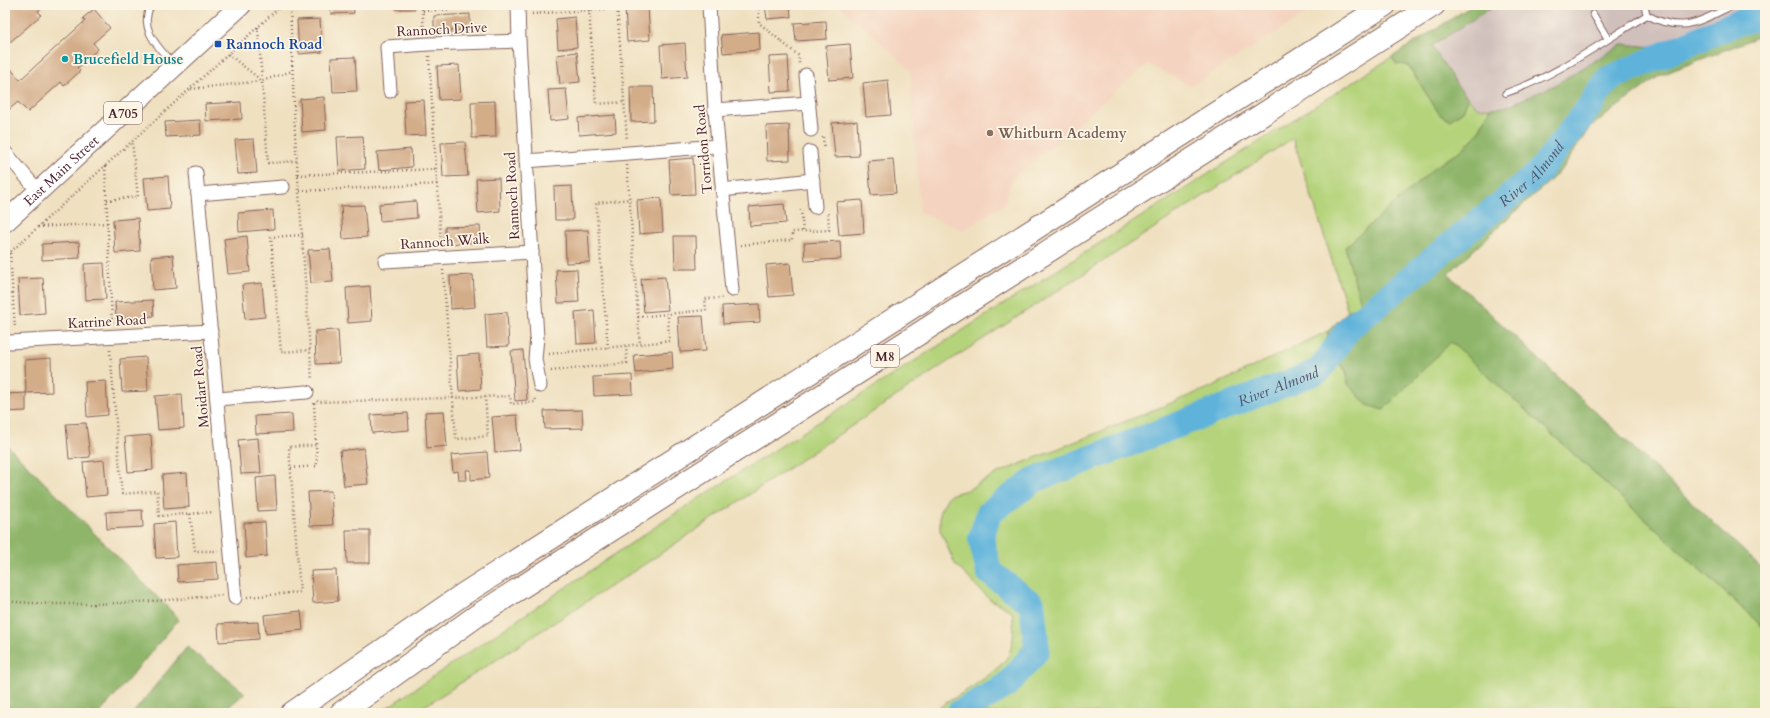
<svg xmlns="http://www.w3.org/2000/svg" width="1770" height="718" font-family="Cardo,serif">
  <rect width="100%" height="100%" fill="#fcf5e5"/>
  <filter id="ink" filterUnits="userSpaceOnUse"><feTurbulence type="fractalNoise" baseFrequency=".025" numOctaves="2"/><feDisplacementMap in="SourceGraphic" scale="8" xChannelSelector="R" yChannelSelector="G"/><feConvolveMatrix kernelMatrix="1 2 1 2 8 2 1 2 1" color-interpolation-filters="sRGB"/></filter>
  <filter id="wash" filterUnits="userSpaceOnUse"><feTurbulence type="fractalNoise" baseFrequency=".012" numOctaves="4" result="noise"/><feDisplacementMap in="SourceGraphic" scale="16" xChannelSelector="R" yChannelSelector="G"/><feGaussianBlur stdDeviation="0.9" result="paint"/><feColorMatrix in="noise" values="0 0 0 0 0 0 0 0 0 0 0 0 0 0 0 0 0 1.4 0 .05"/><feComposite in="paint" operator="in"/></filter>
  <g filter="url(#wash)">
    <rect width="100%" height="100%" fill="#efe0c0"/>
    <polygon fill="#f4d3c0" points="839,5 1320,5 1191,86 1148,64 1012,179 1004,204 964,230 920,213 910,69"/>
    <polygon fill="#d0c0bc" points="1495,5 1765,5 1704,31 1651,47 1623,44 1551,87 1505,108 1478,108 1456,84 1432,46"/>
    <g fill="#b4d37a" stroke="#7f7952">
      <polygon points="1392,57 1396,64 1408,65 1440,115 1450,120 1463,111 1468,98 1478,108 1491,108 1478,133 1462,150 1438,165 1362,305 1348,311 1293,138 940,367 645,564 414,713 379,713 679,511"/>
      <path d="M1328,331L1326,350L1346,371L1348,384L1382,410L1451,342L1765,629V713H930C948,701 1002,672 1009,654C1015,639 1014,626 1012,611L989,599L955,564L940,530V511L949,495L967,490L998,473L1213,386Z"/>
    </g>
    <g fill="#8fb56a" stroke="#6c6a4a">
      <polygon points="1473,5 1495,5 1432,46 1456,84 1468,98 1463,111 1450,120 1440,115 1408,65 1396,64 1392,57"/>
      <polygon points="1765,5 1765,34 1659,76 1590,127 1563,168 1541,189 1507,219 1448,274 1765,571 1765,629 1451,342 1383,410 1367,405 1348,384 1346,370 1326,350 1328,331 1348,311 1361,305 1345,247 1438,165 1462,150 1478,133 1491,108 1505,107 1551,87 1623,44 1651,47 1704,31"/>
      <polygon points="5,443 179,619 100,713 5,713"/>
      <polygon points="187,647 245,693 221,713 133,713"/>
    </g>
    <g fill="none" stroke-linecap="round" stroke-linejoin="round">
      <path stroke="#5fb3db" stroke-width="26" id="s1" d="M959,713L1007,685L1037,650L1032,604L989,572L981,538L989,513L1034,480L1319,371L1350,327L1537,174L1587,110L1608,79L1736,23L1765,16"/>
    </g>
    <g id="blocks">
      <g fill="#d3ac88">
        <polygon points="5,5 45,5 38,11 41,15 9,43 7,40 5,42"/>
        <polygon points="330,5 353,5 354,13 331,14"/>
        <rect x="396" y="5" width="19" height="4"/>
        <polygon points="765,5 790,5 791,17 767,19"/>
        <polygon points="648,6 650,40 627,42 625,7"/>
        <polygon points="94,9 110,28 93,43 98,49 77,68 80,71 64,86 61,82 28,112 18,102 5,113 5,72 10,68 20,80 85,21 83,18"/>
        <polygon points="470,14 470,30 434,32 434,16"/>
        <polygon points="575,17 577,47 558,49 556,19"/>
        <polygon points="320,19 322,52 299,54 297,20"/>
        <polygon points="826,21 827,39 796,41 794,23"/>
        <polygon points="759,32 760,50 723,53 721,35"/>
        <polygon points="685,43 687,77 662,79 660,45"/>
        <polygon points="850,44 853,78 829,80 826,46"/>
        <polygon points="577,52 580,82 560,84 557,55"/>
        <polygon points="788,56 790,91 771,92 769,57"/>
        <polygon points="355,57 357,91 333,92 331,58"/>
        <polygon points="459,65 461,99 439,100 437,66"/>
        <polygon points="888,80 891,115 866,117 863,83"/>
        <polygon points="630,87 653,87 654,121 631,122"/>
        <polygon points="566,89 569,119 550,121 548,90"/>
        <polygon points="324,97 326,130 302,132 300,99"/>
        <polygon points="424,100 426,135 406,136 404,101"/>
        <polygon points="495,101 496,137 472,138 471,102"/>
        <polygon points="241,102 242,119 206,121 205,104"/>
        <polygon points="615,115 616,132 579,135 578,118"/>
        <polygon points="200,120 201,135 166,137 165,122"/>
        <polygon points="857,121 859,156 835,157 832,123"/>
        <polygon points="789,125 790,160 767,161 766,126"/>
        <polygon points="363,136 365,169 339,171 337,137"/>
        <polygon points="254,139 257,173 238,174 235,140"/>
        <polygon points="465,142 468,176 443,177 441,143"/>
        <polygon points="411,149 412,167 379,170 377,152"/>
        <polygon points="693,158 695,194 671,195 669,160"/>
        <polygon points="893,159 896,193 871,195 868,161"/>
        <polygon points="168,176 170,209 147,211 144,178"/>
        <polygon points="499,178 500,211 478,213 476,179"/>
        <polygon points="572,186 573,220 555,220 554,187"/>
        <polygon points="661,198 663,232 639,234 637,200"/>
        <polygon points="862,200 864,233 839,235 836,202"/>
        <polygon points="416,201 417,218 380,221 379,204"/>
        <polygon points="784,204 786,223 750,226 749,207"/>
        <polygon points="364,205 367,237 343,239 341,206"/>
        <polygon points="273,210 274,229 239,232 238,213"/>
        <polygon points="138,218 140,251 115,253 113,220"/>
        <polygon points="480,226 481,242 445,244 445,227"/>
        <polygon points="588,230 590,262 566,263 565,231"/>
        <polygon points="247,236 250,272 228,274 224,239"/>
        <polygon points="674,236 696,236 697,269 675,269"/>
        <polygon points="840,241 841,259 805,261 804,243"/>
        <polygon points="79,242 80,258 42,260 42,244"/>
        <polygon points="330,249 333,282 311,283 308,250"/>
        <polygon points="173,255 176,288 153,290 151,257"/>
        <polygon points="104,263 106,299 86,300 84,264"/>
        <polygon points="790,263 793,295 769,297 766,265"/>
        <polygon points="577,269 579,302 558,303 556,270"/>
        <polygon points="473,275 475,307 451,309 450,276"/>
        <polygon points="665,277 668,310 644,312 641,279"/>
        <polygon points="43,278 45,313 20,315 18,279"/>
        <polygon points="262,283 265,317 245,319 242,285"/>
        <polygon points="370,286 372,321 348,323 346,288"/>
        <polygon points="153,300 154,316 116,319 115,302"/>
        <polygon points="759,304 760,322 723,324 722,306"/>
        <polygon points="594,310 596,343 577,344 575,312"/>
        <polygon points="507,312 509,346 487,347 485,314"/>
        <polygon points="703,316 706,351 680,352 678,317"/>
        <polygon points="338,330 340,363 316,364 315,331"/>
        <polygon points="523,350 527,400 515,401 511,351"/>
        <polygon points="672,352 673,369 636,373 634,355"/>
        <polygon points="479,354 481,389 459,391 457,356"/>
        <polygon points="146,357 148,391 122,392 120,359"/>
        <polygon points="51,358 52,392 26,393 25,360"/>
        <polygon points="632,375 633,394 594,396 593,377"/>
        <polygon points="106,381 108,415 87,417 85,382"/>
        <polygon points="26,393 26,411 5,412 5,394"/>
        <polygon points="182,394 184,428 158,430 155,396"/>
        <polygon points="582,410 583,428 545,429 544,411"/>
        <polygon points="444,411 447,446 427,448 425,412"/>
        <polygon points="408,413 409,430 372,433 371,415"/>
        <polygon points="292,414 293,432 256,434 255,416"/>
        <polygon points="517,415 520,450 495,452 492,417"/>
        <polygon points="86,423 90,457 69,459 66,424"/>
        <polygon points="151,435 153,470 128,472 125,437"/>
        <polygon points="258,438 261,473 241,474 238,440"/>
        <polygon points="364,448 368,484 344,486 340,451"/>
        <polygon points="487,452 489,478 471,480 471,470 466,470 467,480 459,480 458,471 453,472 451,455"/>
        <polygon points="104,460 107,495 86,497 83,462"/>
        <polygon points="187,473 189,507 164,509 162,475"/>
        <polygon points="275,476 277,510 258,511 256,478"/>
        <polygon points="331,491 333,525 310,526 308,492"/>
        <polygon points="142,510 143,527 107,529 106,512"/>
        <polygon points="175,522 177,557 156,558 154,524"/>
        <polygon points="265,522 267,556 246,558 244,523"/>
        <polygon points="346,530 370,530 370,563 347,563"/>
        <polygon points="217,562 218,579 178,582 177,565"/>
        <polygon points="336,570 338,601 313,603 311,571"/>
        <polygon points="301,611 303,630 266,634 264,615"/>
        <polygon points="258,622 259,639 219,642 218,624"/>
      </g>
    </g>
  </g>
  <g filter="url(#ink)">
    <use href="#blocks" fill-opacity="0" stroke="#84635f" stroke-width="1"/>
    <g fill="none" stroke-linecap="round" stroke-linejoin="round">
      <g stroke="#84635f" stroke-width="8">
        <g id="lane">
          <path d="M151,5C138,28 158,47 173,64"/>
          <path d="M1644,5L1647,15C1683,35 1701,20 1734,5"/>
          <polyline points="1593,14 1608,39"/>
          <path d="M1506,93C1556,76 1601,43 1647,15"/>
        </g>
      </g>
      <g stroke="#84635f" stroke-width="15">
        <g id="street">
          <polyline points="518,5 519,41 537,337 535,359 540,386"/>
          <polyline points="709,5 715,110 732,290"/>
          <polyline points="806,75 811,130"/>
          <polyline points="390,91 387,47 428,44 519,41"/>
          <polyline points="715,110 809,103"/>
          <polyline points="5,152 38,191"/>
          <polyline points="810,152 815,207"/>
          <polyline points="526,161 718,146"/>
          <polyline points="196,173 235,598"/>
          <polyline points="722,190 813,180"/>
          <polyline points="198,194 283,187"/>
          <polyline points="385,261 532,252"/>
          <polyline points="5,341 9,342 211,331"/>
          <polyline points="217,399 307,392"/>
        </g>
      </g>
      <g stroke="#84635f" stroke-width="22">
        <g id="primary">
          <path id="s2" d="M5,222L241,5"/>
        </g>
      </g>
      <g stroke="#84635f" stroke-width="24">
        <g id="highway">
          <polyline points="292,713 462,595 1385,5"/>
          <polyline points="341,713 478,615 1434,5"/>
        </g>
      </g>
      <g stroke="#84635f" stroke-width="2.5" stroke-dasharray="1 3" stroke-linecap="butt">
        <polyline points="290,5 295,134 312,380"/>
        <polyline points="422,5 424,32"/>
        <polyline points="617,5 627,140"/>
        <polyline points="759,5 759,23 799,56 799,64"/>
        <polyline points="589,10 596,104 624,102"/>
        <polyline points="423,11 506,6"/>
        <polyline points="532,14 617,8"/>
        <polyline points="258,27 268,163 297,161"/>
        <polyline points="228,54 262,81 292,71"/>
        <polyline points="429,56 441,245"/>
        <polyline points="191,89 261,81"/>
        <polyline points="823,137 824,148"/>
        <polyline points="627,165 640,344"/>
        <polyline points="105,166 112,323"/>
        <polyline points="298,175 436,169"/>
        <polyline points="300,191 437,184"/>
        <polyline points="107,200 138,197 132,141"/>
        <polyline points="801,210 803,232"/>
        <polyline points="38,227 108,223"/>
        <polyline points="303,235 271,237 281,352 310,350"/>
        <polyline points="741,245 792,240 792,232 829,230 828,212"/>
        <polyline points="10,253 15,328"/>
        <polyline points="5,257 282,5"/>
        <polyline points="443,270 456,439 488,436 485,396"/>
        <polyline points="638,317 706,310 705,299 722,298"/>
        <polyline points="608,348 596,203 630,199"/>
        <polyline points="110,350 122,494 157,491 159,516 214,512"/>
        <polyline points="549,354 669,341 668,314"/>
        <polyline points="551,371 627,363 626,346"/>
        <polyline points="317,401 318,402 510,396 511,404 535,402 536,397"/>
        <polyline points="291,468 317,466 314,403"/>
        <polyline points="190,514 195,551 218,551"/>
        <polyline points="247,597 300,592 289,447 316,445"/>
        <path d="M5,601C77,608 150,602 222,595"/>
      </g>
      <use href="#lane" stroke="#fff" stroke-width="6"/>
      <use href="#street" stroke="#fff" stroke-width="13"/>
      <use href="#primary" stroke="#fff" stroke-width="20"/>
      <use href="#highway" stroke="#fff" stroke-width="22"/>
    </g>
  </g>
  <rect fill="#1a4fb4" stroke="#fcf5e5" stroke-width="1.5" x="214" y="40" width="8" height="8" rx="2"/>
  <circle fill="#0f9aa8" stroke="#fcf5e5" stroke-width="1.5" cx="65" cy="59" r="4"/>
  <circle fill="#8d6e63" stroke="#fcf5e5" stroke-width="1.5" cx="990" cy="133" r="4"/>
  <g text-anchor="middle" stroke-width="3.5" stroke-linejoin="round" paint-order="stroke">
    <g fill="#fcf5e5" stroke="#7f5f63" stroke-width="1">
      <rect x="104" y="102" width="38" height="22" rx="3"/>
      <rect x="871" y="345" width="28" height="22" rx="3"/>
    </g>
    <g font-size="13" font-weight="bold" fill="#4a1f2b">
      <text x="123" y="118">A705</text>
      <text x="885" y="361">M8</text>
    </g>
    <g font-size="14" fill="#4a1f2b" stroke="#fcf5e5">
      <text transform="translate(442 29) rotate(-3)" y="5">Rannoch Drive</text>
      <text transform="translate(703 149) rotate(-95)" y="5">Torridon Road</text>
      <text dy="5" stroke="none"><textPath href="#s2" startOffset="76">East Main Street</textPath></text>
      <text transform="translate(512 196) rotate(-93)" y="5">Rannoch Road</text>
      <text transform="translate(445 241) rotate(-4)" y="5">Rannoch Walk</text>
      <text transform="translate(107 321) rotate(-3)" y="5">Katrine Road</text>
      <text transform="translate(200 387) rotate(-95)" y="5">Moidart Road</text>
    </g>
    <g font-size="14" font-weight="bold" fill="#164399" stroke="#fcf5e5" text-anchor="start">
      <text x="226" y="49">Rannoch Road</text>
    </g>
    <g font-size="14" font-weight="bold" fill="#0d838f" stroke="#fcf5e5" text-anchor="start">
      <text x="73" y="64">Brucefield House</text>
    </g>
    <g font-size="14" font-weight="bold" fill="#785e54" stroke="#fcf5e5" text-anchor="start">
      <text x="998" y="138">Whitburn Academy</text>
    </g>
    <g font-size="15" font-style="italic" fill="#515369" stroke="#fcf5e5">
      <text dy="5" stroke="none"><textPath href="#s1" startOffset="915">River Almond</textPath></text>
      <text dy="5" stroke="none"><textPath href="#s1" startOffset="580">River Almond</textPath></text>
    </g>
  </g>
  <rect width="1770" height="718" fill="none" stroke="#fcf5e5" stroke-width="20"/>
</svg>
